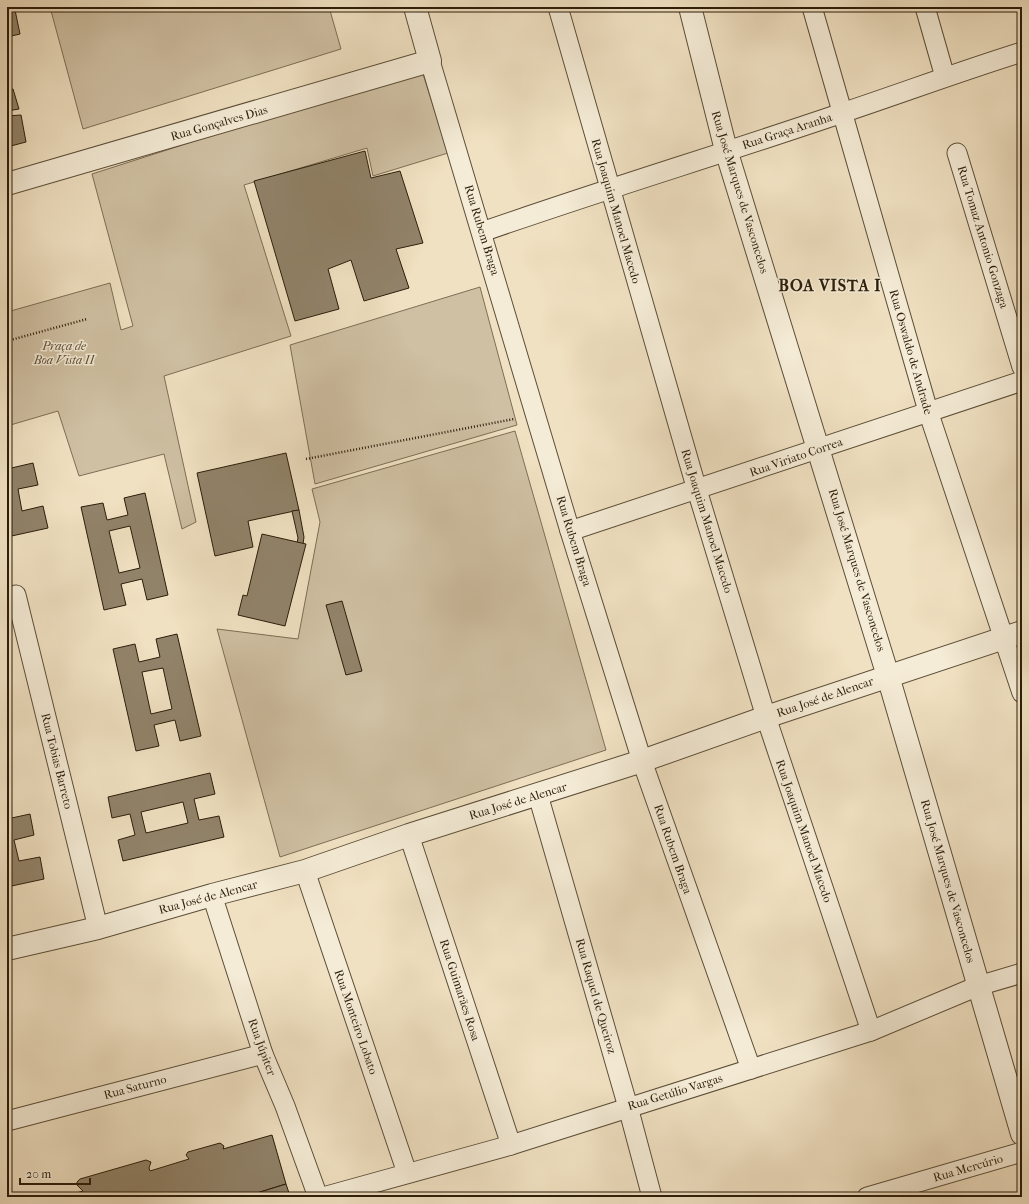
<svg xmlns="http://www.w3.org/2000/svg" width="1029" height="1204" font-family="'IM FELL French Canon',serif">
  <rect width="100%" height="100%" fill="#f0e1c2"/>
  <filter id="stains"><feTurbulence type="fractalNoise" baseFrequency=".005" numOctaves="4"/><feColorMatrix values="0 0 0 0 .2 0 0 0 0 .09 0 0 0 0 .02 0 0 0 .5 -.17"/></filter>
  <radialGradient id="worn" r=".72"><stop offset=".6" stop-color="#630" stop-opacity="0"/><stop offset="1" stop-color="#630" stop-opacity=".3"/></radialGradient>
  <g fill="#cfc0a3" stroke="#7d6e56">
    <polygon points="50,7 329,7 341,49 83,129"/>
    <polygon points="423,74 448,153 373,176 367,148 244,185 291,336 164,376 196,522 182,529 164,454 79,476 58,411 7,426 7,312 110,283 121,330 133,326 92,174 229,130"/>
    <polygon points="480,287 517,425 315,484 290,345"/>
    <polygon points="515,431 606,750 280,857 217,629 298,639 320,522 312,489"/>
  </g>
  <g fill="#91836a" stroke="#2b1d0a" fill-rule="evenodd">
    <polygon points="15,10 20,34 7,37 7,12"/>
    <polygon points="13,89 19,109 7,111 7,90"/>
    <polygon points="21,115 26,142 7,147 7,116"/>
    <polygon points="365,151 371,178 400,171 423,243 396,249 409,288 364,301 351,260 328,269 339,309 295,321 254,181"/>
    <polygon points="286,453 299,510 248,521 253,547 215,556 197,473"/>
    <polygon points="33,463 38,485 18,489 22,511 43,506 48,528 7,537 7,514 11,513 7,493 7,469"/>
    <path d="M145,493L168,595L147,600L142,579L121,584L126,605L104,610L81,507L103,503L107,520L128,515L124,498ZM130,526L140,568L119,573L109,531Z"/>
    <polygon points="299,510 304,537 303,544 297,543 298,538 292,511"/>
    <polygon points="262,534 306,544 285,626 238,615 243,595 247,596"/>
    <polygon points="342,601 362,671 346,675 326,605"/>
    <path d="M177,634L201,736L180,741L175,720L154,725L159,746L136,751L113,649L135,644L139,662L160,657L156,639ZM163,668L172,709L151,714L142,672Z"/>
    <path d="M210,773L215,794L194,799L199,820L219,816L224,837L123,861L118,840L135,835L130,814L112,818L108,797ZM183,802L188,823L146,833L141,812Z"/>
    <polygon points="30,814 34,835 14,840 19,861 40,857 44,879 7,887 7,819"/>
    <polygon points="272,1135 286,1184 244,1197 63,1197 83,1191 77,1185 77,1182 80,1179 146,1160 151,1162 149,1168 150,1171 189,1159 186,1155 188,1152 220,1143 224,1146 223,1149"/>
    <polygon points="286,1184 290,1196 244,1197"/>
    <polygon points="47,1194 51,1197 36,1197"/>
  </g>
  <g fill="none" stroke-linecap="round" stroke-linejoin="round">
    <g stroke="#5c4e38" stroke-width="21">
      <g id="minor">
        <polyline points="558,7 697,490 766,717 871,1031"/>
        <polyline points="812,7 928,411 1022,693"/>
        <polyline points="925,7 945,77"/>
        <polyline points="430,61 570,531 642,761 751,1069"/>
        <polyline points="957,153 1022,367"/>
        <path d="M482,232C602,190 722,154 842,113C902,93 961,71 1022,52"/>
        <polyline points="570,531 1022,381"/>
        <polyline points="16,595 98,928"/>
        <polyline points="538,795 628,1107 652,1197"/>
        <polyline points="409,835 511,1145"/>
        <polyline points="305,871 407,1173"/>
        <polyline points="212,895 263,1054 285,1106 318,1197"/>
        <polyline points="7,1121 263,1054"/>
        <polyline points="323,1197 511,1145 871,1031 978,986 1022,973"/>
        <polyline points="867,1197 1022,1152"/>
      </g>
    </g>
    <g stroke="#5c4e38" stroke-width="24">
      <g id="tertiary">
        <polyline points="690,7 726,150 888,676 1022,1134"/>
        <polyline points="7,184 430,61 415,7"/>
        <polyline points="7,949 98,928 212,895 305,871 409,835 642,761 766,717 1022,632"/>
      </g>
    </g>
    <g stroke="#2b1d0a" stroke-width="2.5" stroke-dasharray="1 2" stroke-linecap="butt">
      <polyline points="7,341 87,319"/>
      <polyline points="306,459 514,419"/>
    </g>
    <use href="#minor" stroke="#f5ecd7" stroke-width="19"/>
    <use href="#tertiary" stroke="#f5ecd7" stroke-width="22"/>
  </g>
  <g text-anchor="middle" stroke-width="3" stroke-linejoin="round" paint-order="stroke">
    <g font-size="12" fill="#2b1d0a" stroke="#f5ecd7">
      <text transform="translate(219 123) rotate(-16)" y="4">Rua Gonçalves Dias</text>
      <text transform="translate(787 131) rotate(-18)" y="4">Rua Graça Aranha</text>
      <text transform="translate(740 192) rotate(73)" y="4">Rua José Marques de Vasconcelos</text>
      <text transform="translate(616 211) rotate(74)" y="4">Rua Joaquim Manoel Macedo</text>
      <text transform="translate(482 230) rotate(73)" y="4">Rua Rubem Braga</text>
      <text transform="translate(983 237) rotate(73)" y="4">Rua Tomaz Antonio Gonzaga</text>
      <text transform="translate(911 352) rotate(74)" y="4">Rua Oswaldo de Andrade</text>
      <text transform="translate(796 457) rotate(-19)" y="4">Rua Viriato Correa</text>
      <text transform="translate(707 521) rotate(73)" y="4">Rua Joaquim Manoel Macedo</text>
      <text transform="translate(574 541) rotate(73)" y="4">Rua Rubem Braga</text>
      <text transform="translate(857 570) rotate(73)" y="4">Rua José Marques de Vasconcelos</text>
      <text transform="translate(825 697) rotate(-19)" y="4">Rua José de Alencar</text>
      <text transform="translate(57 761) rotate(76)" y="4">Rua Tobias Barreto</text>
      <text transform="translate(518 801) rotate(-17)" y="4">Rua José de Alencar</text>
      <text transform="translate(804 831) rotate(71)" y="4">Rua Joaquim Manoel Macedo</text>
      <text transform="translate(673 849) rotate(71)" y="4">Rua Rubem Braga</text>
      <text transform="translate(948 881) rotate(74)" y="4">Rua José Marques de Vasconcelos</text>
      <text transform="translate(208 897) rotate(-15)" y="4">Rua José de Alencar</text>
      <text transform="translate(460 990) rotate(72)" y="4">Rua Guimarães Rosa</text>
      <text transform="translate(596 996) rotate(74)" y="4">Rua Raquel de Queiroz</text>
      <text transform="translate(356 1022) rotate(71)" y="4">Rua Monteiro Lobato</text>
      <text transform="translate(262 1047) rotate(70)" y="4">Rua Júpiter</text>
      <text transform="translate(135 1087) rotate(-15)" y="4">Rua Saturno</text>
      <text transform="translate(675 1092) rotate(-17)" y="4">Rua Getúlio Vargas</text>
      <text transform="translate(968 1168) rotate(-16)" y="4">Rua Mercúrio</text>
    </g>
    <g font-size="12" font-style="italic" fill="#5c4e38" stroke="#f5ecd7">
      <text x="64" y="350">Praça de<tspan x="64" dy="14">Boa Vista II</tspan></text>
    </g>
    <g font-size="16" font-weight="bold" letter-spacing="1" fill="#2b1d0a" stroke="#f5ecd7">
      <text x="830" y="291">BOA VISTA I</text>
    </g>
  </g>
  <rect width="1029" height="1204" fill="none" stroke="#f0e1c2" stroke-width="24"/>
  <rect x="8" y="8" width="1013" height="1188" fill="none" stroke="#2b1d0a" stroke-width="2"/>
  <rect x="12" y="12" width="1005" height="1180" fill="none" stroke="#2b1d0a"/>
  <path d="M20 1178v6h70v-6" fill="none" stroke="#2b1d0a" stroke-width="2"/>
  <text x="26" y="1178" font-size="12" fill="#2b1d0a" stroke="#f5ecd7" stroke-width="3" paint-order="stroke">20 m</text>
  <rect width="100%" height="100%" filter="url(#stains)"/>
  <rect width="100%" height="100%" fill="url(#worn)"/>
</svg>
